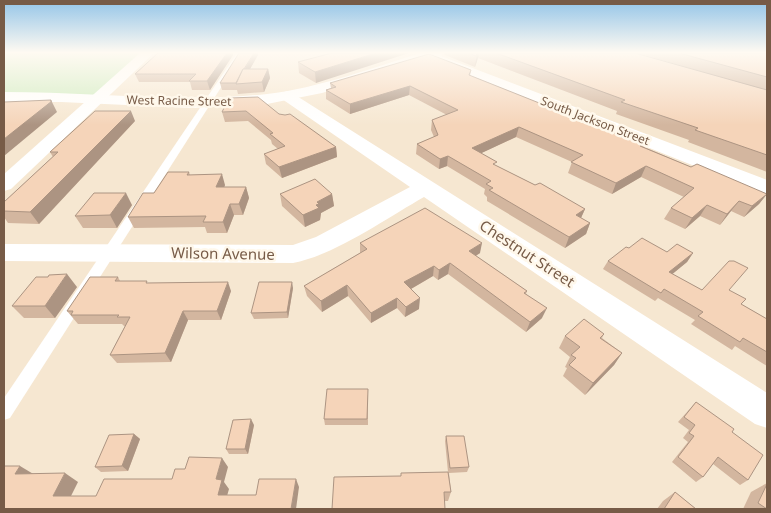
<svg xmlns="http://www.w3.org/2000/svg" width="771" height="513" font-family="'Noto Sans',sans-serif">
  <rect width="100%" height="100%" fill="#fef5e3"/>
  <rect fill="#f6e7d1" x="4" y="53" width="763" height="456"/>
  <polygon fill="#d0ecc1" points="4,53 148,53 99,98 4,97"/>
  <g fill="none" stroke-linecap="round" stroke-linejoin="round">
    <polygon fill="#fff" fill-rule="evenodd" points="237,53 243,53 10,418 4,420 4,398"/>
    <g fill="#fff" fill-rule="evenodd">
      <polygon points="140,53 154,53 11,189 4,191 4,174"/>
      <path d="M287,91L292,93L767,393V428L755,424L424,197C387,218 335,255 293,263L4,261V244L293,245L316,237L410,187L282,99L279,96L282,93Z"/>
    </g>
    <path fill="#fff" fill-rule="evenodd" d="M421,53H444L441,56L767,180V195L429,60L322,93L267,104L192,108L61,102H4V92C91,92 180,103 267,94C319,88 371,68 421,53Z"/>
  </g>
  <g fill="#d3b69f">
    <polygon points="239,53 258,53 258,55 250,69 268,69 270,78 264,92 238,94 237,90 222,90 220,83"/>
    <polygon points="332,53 316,83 299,73 298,62"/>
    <polygon points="444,53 635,53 720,77 637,53 767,53 767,172 688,142 689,140 616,114 617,111 478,58 475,67 445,55"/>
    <polygon points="233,55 210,90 192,90 190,82 139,82 135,74"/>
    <polygon points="471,70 470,76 642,144 642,146 691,167 767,194 759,204 744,217 731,211 720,225 700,216 685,229 664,219 671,208 684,197 641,177 612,194 568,173 572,162 516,137 481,153 496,166 585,209 581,218 590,223 586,234 565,248 487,201 487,197 484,194 485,189 447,166 439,169 416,154 417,144 434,137 431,130 432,120 447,115 409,95 350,114 326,99 326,90 331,88 330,83"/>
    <polygon points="229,98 279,114 336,147 337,157 282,178 266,164 264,154 278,149 272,144 271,140 248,121 225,122 222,112"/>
    <polygon points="135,121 39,224 8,223 4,217 4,202 53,157 50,152"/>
    <polygon points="189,172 190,175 225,185 224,187 246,187 249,198 243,215 234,215 227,233 207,233 205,227 134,228 128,217 154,193"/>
    <polygon points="280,194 332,194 334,206 321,213 320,220 305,227 282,206"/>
    <polygon points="132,205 117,228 83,228 75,216"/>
    <polygon points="360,243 480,253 476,256 527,291 526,294 542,318 526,332 448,274 438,280 433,276 411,289 419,309 405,317 397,308 371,323 348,296 322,312 307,296 304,286 360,253"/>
    <polygon points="629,248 667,252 693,253 687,262 672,274 702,290 729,290 741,304 767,319 767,366 735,346 732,350 691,324 695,320 658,298 655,301 603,269 608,261"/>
    <polygon points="118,277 120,281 231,291 221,320 188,320 171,362 117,363 110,355 125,326 124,326 122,324 78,324 67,311"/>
    <polygon points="77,287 55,318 24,318 12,306"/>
    <polygon points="293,288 288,318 254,319 251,313"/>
    <polygon points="604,334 602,338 622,353 614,365 585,395 563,376 567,368 565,367 570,357 559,348 565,336"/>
    <polygon points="368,395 368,425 325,425 324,419"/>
    <polygon points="696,402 732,432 748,480 740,485 713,464 703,477 696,482 672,462 688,442 683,438 689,430 678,422"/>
    <polygon points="254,425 248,454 229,454 226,449"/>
    <polygon points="134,434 140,439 128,471 101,472 95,467"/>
    <polygon points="446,436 469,467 467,472 449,473 451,492 448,501 445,501 401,476 448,472 445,441"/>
    <polygon points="767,483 767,509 743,509 751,492"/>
    <polygon points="675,492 696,509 657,509 663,501"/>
  </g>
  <g fill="#ac9482">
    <polygon points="227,53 233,53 233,55 210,90 207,81"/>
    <polygon points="254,53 258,53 258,55 242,83 236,84"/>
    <polygon points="376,53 409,53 316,83 315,72"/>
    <polygon points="477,53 479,53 478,58 475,67"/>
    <polygon points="268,69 270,78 264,92 262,82"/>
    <polygon points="410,86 409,95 350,114 350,104"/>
    <polygon points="51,100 57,112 4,156 4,139"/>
    <polygon points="131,111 135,121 39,224 30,212"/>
    <polygon points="519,127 516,137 471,158 472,148"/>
    <polygon points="336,147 337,157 282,178 279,167"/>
    <polygon points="448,156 447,166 439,169 440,159"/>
    <polygon points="646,166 641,177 612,194 616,183"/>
    <polygon points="222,174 225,185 220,198 216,187"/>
    <polygon points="246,187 249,198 243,215 239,204"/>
    <polygon points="126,193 132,205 117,228 110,215"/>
    <polygon points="332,194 334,206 321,213 320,220 305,227 303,215 317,202"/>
    <polygon points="767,194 759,204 744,217 752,206"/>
    <polygon points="739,201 731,211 720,225 727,214"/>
    <polygon points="230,204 234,215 227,233 223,222"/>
    <polygon points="707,205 700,216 685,229 692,218"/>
    <polygon points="585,209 580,220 576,215"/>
    <polygon points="590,223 586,234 565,248 569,237"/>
    <polygon points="482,243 480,253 467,261 469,251"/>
    <polygon points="693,253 687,262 664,281 669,272"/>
    <polygon points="450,263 448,274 438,280 439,270"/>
    <polygon points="434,266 433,276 404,293 404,282"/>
    <polygon points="67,274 77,287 55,318 45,306"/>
    <polygon points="228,282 231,291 221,320 217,311"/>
    <polygon points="292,282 293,288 288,318 287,312"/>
    <polygon points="347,285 348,296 322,312 321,301"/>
    <polygon points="397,298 397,308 371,323 371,313"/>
    <polygon points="420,298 419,309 405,317 406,307"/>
    <polygon points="547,308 542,318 526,332 530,322"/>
    <polygon points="183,311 188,320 171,362 165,353"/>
    <polygon points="622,353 614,365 585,395 593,383"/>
    <polygon points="251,419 254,425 248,454 245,449"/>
    <polygon points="134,434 140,439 128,471 122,466"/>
    <polygon points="222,458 228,467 224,482 229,489 225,503 218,495 216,479"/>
    <polygon points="20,466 35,475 15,474"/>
    <polygon points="65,473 78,482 67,504 53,496"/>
    <polygon points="296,479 299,487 296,509 291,509"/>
  </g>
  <g fill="#f5d4b9" stroke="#ac9482">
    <polygon points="158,53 227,53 207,81 189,81 196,74 135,74"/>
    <polygon points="239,53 254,53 244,69 243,69 236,83 220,83"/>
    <polygon points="332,53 376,53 315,72 298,62"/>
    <polygon points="469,53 477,53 476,56"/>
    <polygon points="496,53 635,53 767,90 767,155 695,130 698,128 621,102 625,100"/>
    <polygon points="679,53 767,53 767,77"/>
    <polygon points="429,54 471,70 469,75 642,144 640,146 691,167 697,164 767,194 752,206 739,201 727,214 707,205 692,218 671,208 694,188 646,166 616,183 571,162 583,155 519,127 472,148 497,162 493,164 535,185 540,183 585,209 576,215 590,223 569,237 489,190 493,188 486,184 491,181 448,156 440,159 417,144 438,135 432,120 458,110 410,86 350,104 326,90 336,87 330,83"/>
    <polygon points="243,69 268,69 262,82 236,84"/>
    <polygon points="258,97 279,114 285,115 290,114 336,147 279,167 264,154 285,146 270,134 273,133 246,111 222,112 229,98"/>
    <polygon points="51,100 50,101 52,101 4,139 4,102"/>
    <polygon points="95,111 131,111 30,212 4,211 4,202 58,152 50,152"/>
    <polygon points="168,172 189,172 187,175 222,174 216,187 246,187 239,204 230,204 223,222 203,222 206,216 128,217 143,193 154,193"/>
    <polygon points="315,179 332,194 317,202 319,204 316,205 319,208 303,215 280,194"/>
    <polygon points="94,193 126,193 110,215 75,216"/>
    <polygon points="425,208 482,243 469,251 527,291 524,293 547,308 530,322 450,263 439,270 434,266 404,282 420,298 406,307 397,298 371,313 347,285 321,301 304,286 367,249 360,243"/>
    <polygon points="642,238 667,252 677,244 693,253 669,272 702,290 729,261 734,261 748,268 729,290 746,299 741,304 767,319 767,352 743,338 740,342 698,316 703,312 664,289 661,293 608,261 626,247 629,248"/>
    <polygon points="67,274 45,306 12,306 36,277 48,277 49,275"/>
    <polygon points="90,277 118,277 115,281 147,281 146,283 228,282 217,311 183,311 165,353 110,355 130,317 117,317 119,315 71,315 73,311 67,311"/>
    <polygon points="259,282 292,282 287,312 251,313"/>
    <polygon points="584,319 604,334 600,338 622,353 593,383 569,365 576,358 571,355 580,347 565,336"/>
    <polygon points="327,389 368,389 367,419 324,419"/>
    <polygon points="696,402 734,429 732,432 763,455 748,480 718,457 703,477 678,457 694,436 689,433 695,425 684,417"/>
    <polygon points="251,419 245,449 226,449 233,420"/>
    <polygon points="134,434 122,466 95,467 109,435"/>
    <polygon points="446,436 464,436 469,467 450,468"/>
    <polygon points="189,457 222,458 216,479 222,480 218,495 256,495 259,479 296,479 291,509 4,509 4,466 20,466 15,474 65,473 53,496 96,496 104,479 172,479 175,469 185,469"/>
    <polygon points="448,472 451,492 444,492 445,509 332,509 334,477 401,476 401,473"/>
    <polygon points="767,484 767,509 758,503"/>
    <polygon points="675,492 696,509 664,509"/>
  </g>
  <linearGradient id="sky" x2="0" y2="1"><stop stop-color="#94c5e8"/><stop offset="0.42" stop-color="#fffaf2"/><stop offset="1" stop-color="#fffaf2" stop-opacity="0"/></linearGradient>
  <rect width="771" height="125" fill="url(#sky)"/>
  <g text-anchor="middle" stroke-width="5" stroke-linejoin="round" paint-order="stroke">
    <g font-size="12" fill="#775b47" stroke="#fff8eb">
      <text transform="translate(179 101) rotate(1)" y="4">West Racine Street</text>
      <text transform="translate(595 121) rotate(21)" y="4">South Jackson Street</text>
    </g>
    <g font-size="15" fill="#775b47" stroke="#fff8eb">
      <text transform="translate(223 254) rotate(1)" y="5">Wilson Avenue</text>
      <text transform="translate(527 254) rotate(33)" y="5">Chestnut Street</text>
    </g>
  </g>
  <rect width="771" height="513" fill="none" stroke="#775b47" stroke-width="10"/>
</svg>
